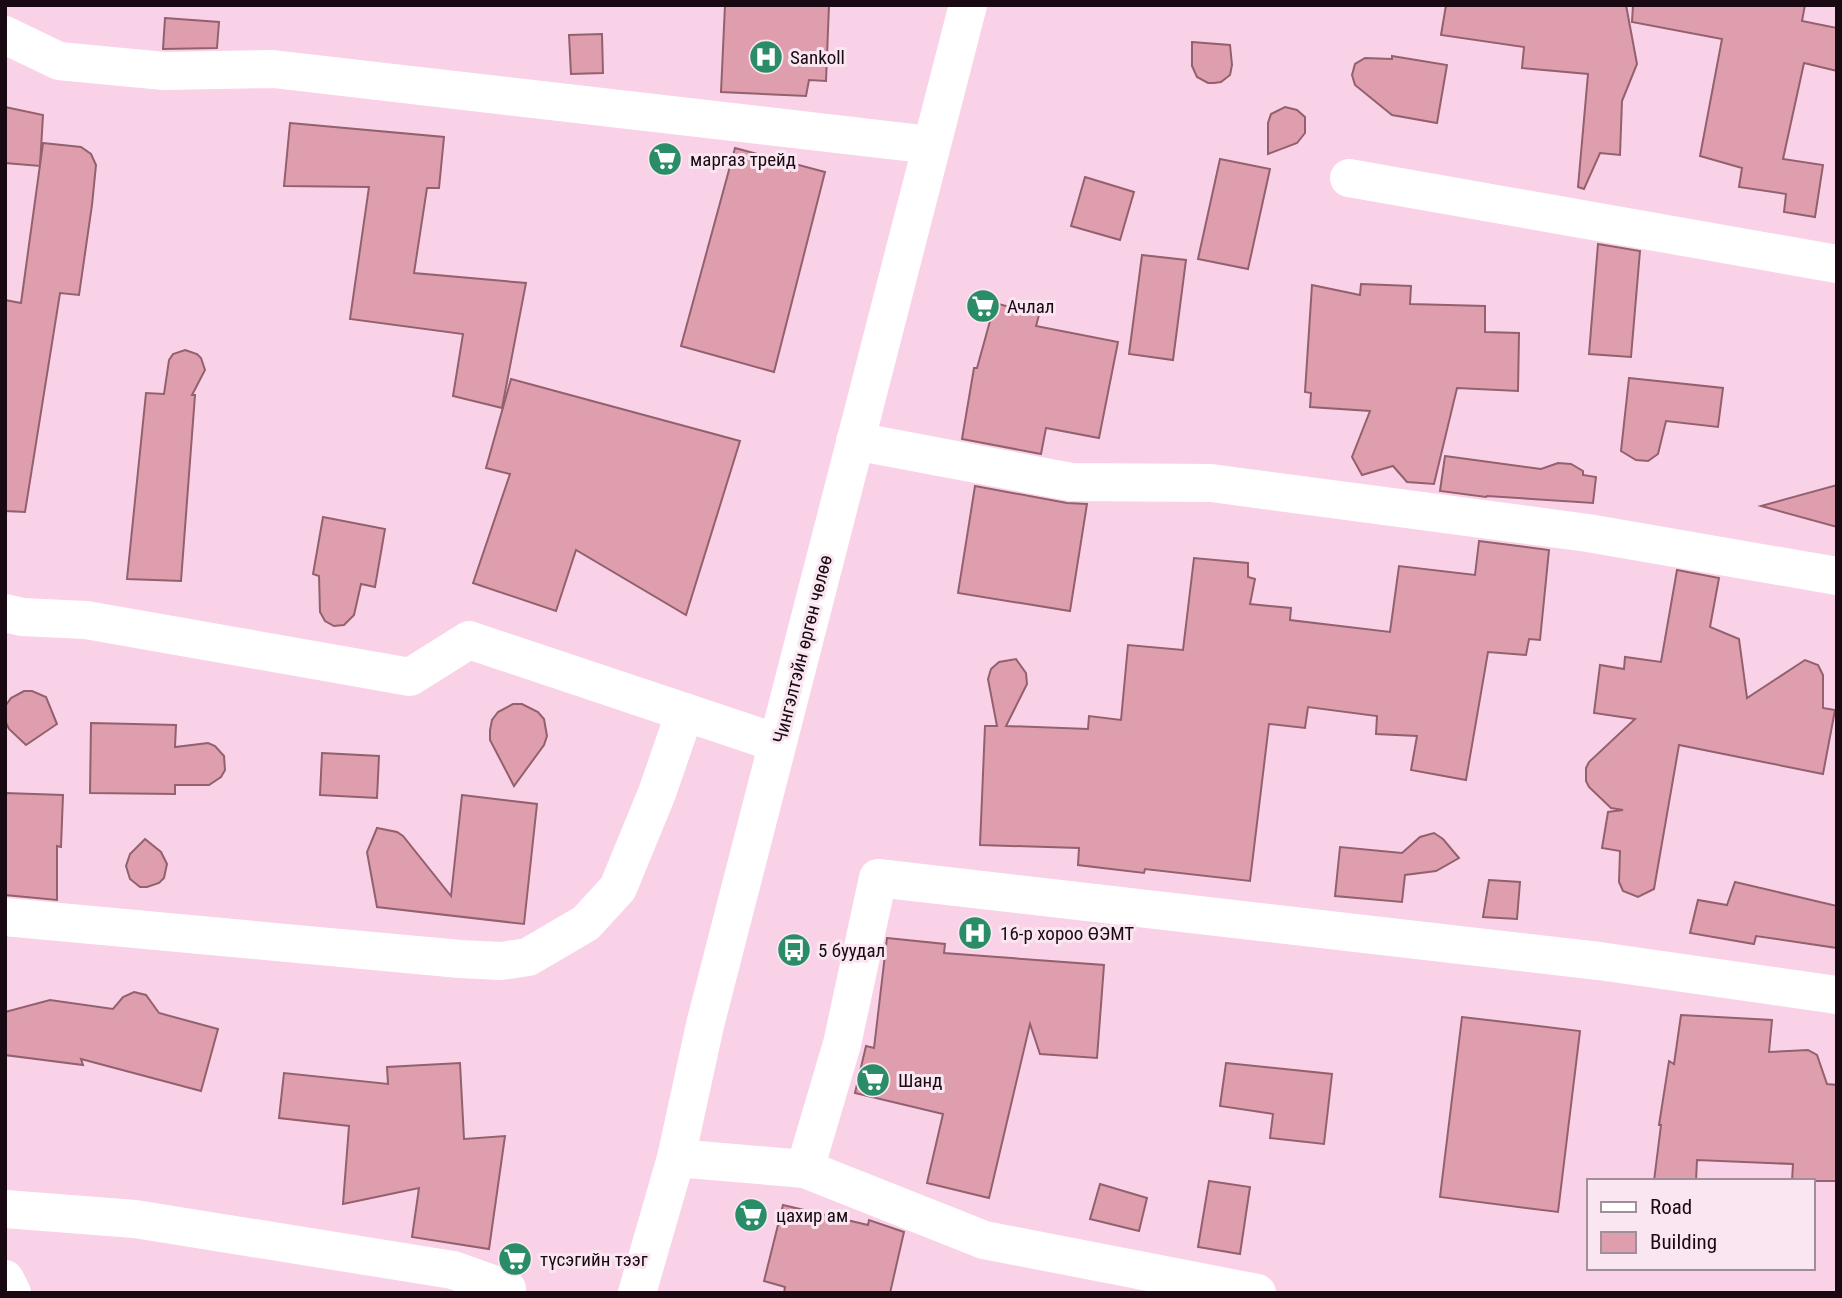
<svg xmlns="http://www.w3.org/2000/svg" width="1842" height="1298" font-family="'Roboto Condensed',sans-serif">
  <rect width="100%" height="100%" fill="#fad2e8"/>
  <g fill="#df9ead" stroke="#92616d" stroke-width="2">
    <polygon points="725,5 829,5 826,81 809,80 806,96 721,92"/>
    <polygon points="1446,5 1626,5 1637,64 1622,101 1620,155 1600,153 1584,189 1578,187 1588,74 1522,68 1524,47 1441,35"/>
    <polygon points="1633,5 1805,5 1802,21 1837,28 1837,71 1804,63 1783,159 1823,165 1815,217 1784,212 1786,194 1739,187 1742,168 1700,156 1722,39 1632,22"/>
    <polygon points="165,18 219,22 217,48 163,49"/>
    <polygon points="602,34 603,73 571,74 569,35"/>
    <polygon points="1192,42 1230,45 1232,65 1230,75 1221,82 1214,83 1208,83 1197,77 1192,66"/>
    <polygon points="1392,56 1447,65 1437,123 1392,115 1355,85 1352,75 1355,64 1365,58 1392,59"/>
    <polygon points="5,107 43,115 40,166 5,163"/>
    <polygon points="1285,107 1297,110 1305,117 1305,133 1297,143 1268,154 1268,123 1271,114"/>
    <polygon points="290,123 444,137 439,188 427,188 414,273 526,283 502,408 453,396 463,334 350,319 369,187 284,186"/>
    <polygon points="43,143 81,147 91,154 96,165 92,205 79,295 60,293 25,512 5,511 5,300 21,303"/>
    <polygon points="735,148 825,172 774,372 681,346"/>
    <polygon points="1220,159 1270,169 1248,269 1198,259"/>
    <polygon points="1085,177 1134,192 1120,240 1071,226"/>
    <polygon points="1598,244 1640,251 1631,357 1589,354"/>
    <polygon points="1142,255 1186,260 1173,360 1129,354"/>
    <polygon points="1361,284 1411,286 1410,304 1485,306 1485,332 1519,333 1518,391 1457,388 1434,484 1407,482 1393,466 1362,475 1352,457 1370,411 1310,407 1311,393 1305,392 1312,285 1360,295"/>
    <polygon points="995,303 1039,315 1036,326 1118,342 1099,438 1046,428 1041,454 962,439 974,368 977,368"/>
    <polygon points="185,350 197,354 201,358 205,370 192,395 195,395 181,581 127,579 146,393 164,394 169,360 173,354"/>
    <polygon points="1629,378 1723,388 1718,427 1666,421 1658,454 1648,461 1636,460 1621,451"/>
    <polygon points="511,379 740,441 686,615 576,550 556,611 473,583 510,474 486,468"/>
    <polygon points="1445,456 1541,469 1558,463 1571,464 1583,471 1583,475 1596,477 1593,503 1487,496 1486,497 1440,491"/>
    <polygon points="1837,485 1837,527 1761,506"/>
    <polygon points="975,486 1067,503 1087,504 1070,611 958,593"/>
    <polygon points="323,517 385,529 375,587 361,584 354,615 344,625 334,626 325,621 320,612 319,576 313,574"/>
    <polygon points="1479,541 1549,550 1540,640 1529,639 1526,655 1488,652 1466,780 1411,770 1417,736 1376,734 1377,716 1308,707 1305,728 1269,724 1250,881 1145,869 1144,873 1078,865 1079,848 980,845 985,726 997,726 988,679 991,669 999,662 1016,659 1026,673 1027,684 1006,726 1088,729 1089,716 1121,720 1128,645 1183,650 1194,558 1248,563 1248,577 1255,579 1250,604 1291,608 1290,620 1390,632 1399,566 1475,575"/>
    <polygon points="1677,570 1719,578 1710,627 1739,639 1747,698 1805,660 1818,665 1823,675 1823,708 1835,710 1823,774 1679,745 1654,889 1638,897 1623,891 1619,882 1620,851 1602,848 1608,812 1623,810 1611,808 1589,787 1586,781 1586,768 1589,762 1635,719 1594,713 1600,665 1624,669 1625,657 1661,662"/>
    <polygon points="24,691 32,691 46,697 57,724 26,745 9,729 5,721 6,705 11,698"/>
    <polygon points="513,704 522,704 538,712 544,719 547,736 544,745 514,786 490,740 490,730 492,720 498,712"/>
    <polygon points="91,723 176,725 175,747 208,743 215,746 224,756 225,770 221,777 209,785 175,785 175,794 90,793"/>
    <polygon points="322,753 379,756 377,798 320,795"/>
    <polygon points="5,793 63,795 61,847 57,846 57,900 5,895"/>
    <polygon points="462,795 537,804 524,924 377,907 367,852 377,828 397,832 403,836 451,896"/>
    <polygon points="1434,833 1443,839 1459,858 1436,871 1405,875 1402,902 1335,896 1340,847 1402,853 1420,837"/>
    <polygon points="145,839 161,852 167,864 164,878 159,883 147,887 140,887 130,879 126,866 130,854"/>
    <polygon points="1489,880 1520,882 1517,919 1483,917"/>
    <polygon points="1735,882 1837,906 1837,948 1756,936 1754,944 1690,933 1698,900 1727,905"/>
    <polygon points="887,938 945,944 944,953 1104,965 1097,1058 1040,1054 1030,1024 989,1198 927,1183 943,1114 855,1093 866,1046 874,1048"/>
    <polygon points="134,992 146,995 159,1013 218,1029 201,1091 81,1059 83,1065 5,1055 5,1012 50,1000 113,1009 123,997"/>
    <polygon points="1681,1015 1772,1020 1769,1052 1808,1050 1817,1055 1827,1084 1837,1085 1837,1181 1792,1181 1793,1164 1697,1160 1696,1181 1654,1181 1661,1125 1659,1125 1669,1061 1674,1064"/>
    <polygon points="1462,1017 1580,1031 1558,1212 1440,1197"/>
    <polygon points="460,1063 464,1139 505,1136 489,1249 412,1237 419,1188 343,1204 349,1126 279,1118 284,1073 388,1084 387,1067"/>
    <polygon points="1226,1063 1332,1074 1324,1144 1270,1138 1273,1114 1220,1106"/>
    <polygon points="1209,1181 1250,1187 1240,1254 1198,1247"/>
    <polygon points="1100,1184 1147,1198 1139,1231 1090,1219"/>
    <polygon points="783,1205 868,1225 869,1220 904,1232 890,1293 784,1293 785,1287 764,1281"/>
  </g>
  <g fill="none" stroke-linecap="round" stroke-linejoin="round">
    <g stroke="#fff" stroke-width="38">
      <polyline points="5,35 59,61 164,71 273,69 931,145"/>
      <polyline points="1349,178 1837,264"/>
      <polyline points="855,441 1071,482 1211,483 1588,533 1837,576"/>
      <polyline points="5,613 22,617 86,620 410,677 469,640 777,743"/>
      <polyline points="5,917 460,959 501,961 528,957 586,923 618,888 657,793 685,712"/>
      <polyline points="676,1158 805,1169 842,1044 878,878 1599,961 1837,995"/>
      <polyline points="805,1169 984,1240 1257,1293"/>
      <polyline points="5,1209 135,1219 453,1270 507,1289"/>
      <polyline points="5,1279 12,1293"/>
    </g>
    <polyline stroke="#fff" stroke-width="38" points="637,1293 676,1158 705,1025 968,5"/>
  </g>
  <defs>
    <g id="hospital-disc" transform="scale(1.75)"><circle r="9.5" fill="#2a8d68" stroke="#fae6f1"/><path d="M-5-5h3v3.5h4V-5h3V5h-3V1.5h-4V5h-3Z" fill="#fff"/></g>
    <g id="supermarket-disc" transform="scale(1.75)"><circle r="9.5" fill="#2a8d68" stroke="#fae6f1"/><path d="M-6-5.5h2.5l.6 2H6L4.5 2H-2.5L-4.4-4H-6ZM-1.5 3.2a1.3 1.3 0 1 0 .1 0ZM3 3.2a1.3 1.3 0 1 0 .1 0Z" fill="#fff"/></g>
    <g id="bus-disc" transform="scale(1.75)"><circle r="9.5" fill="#2a8d68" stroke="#fae6f1"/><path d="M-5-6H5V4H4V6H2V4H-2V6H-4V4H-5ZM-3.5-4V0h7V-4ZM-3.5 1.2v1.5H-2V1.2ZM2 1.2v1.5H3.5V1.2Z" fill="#fff"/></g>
  </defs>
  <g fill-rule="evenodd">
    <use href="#hospital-disc" x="766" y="57"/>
    <use href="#supermarket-disc" x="665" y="159"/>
    <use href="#supermarket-disc" x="983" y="306"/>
    <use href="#hospital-disc" x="975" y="933"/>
    <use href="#bus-disc" x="794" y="950"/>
    <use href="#supermarket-disc" x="873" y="1080"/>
    <use href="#supermarket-disc" x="751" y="1215"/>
    <use href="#supermarket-disc" x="515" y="1259"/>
  </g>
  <g text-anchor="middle" stroke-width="6" stroke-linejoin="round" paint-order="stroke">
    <g font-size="19" fill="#190913" stroke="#fae6f1" text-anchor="start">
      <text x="790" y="64">Sankoll</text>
      <text x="690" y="166">маргаз трейд</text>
      <text x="1007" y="313">Ачлал</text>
      <text x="1000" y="940">16-р хороо ӨЭМТ</text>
      <text x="818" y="957">5 буудал</text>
      <text x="898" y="1087">Шанд</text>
      <text x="776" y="1222">цахир ам</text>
      <text x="540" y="1266">түсэгийн тээг</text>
    </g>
    <g font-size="19" fill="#190913" stroke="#fae6f1">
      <text transform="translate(802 649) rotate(-76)" y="7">Чингэлтэйн өргөн чөлөө</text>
    </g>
  </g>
  <rect width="1842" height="1298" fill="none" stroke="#190913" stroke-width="14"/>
  <rect x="1587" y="1179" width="228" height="91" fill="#fae6f1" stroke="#a08e98" stroke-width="2"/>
  <rect x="1601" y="1202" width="35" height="10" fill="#ffffff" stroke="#a08e98" stroke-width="2"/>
  <text x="1650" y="1214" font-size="21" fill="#190913">Road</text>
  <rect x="1601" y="1232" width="35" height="21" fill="#df9ead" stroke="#a08e98" stroke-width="2"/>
  <text x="1650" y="1249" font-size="21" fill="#190913">Building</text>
</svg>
